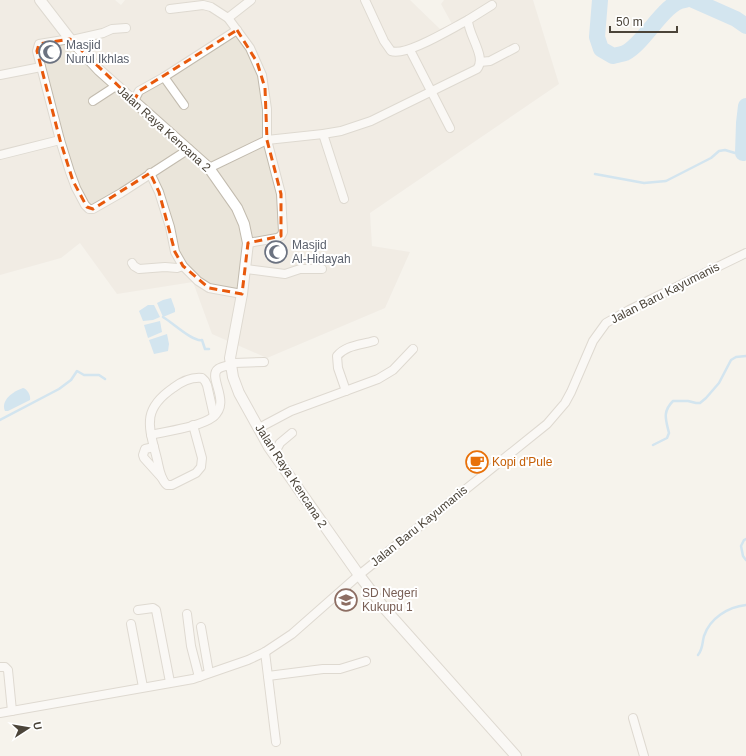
<svg xmlns="http://www.w3.org/2000/svg" width="746" height="756" font-family="Arial,sans-serif">
  <rect width="100%" height="100%" fill="#f6f3ec"/>
  <polygon fill="#eae5da" points="0,0 115,0 121,5 125,0 410,0 440,29 452,24 441,4 444,0 533,0 559,84 370,213 372,246 410,252 385,308 267,358 212,334 193,282 117,294 80,243 61,258 0,275"/>
  <g fill="#a9d4f2">
    <polygon points="171,298 175,309 175,312 163,317 157,303 163,300"/>
    <polygon points="148,305 154,305 160,317 153,320 143,321 139,311"/>
    <polygon points="160,321 162,332 148,338 144,325"/>
    <polygon points="167,334 169,344 168,351 154,354 149,340"/>
    <path d="M23,388C27,389 31,395 30,400L8,411H5C0,400 14,391 23,388Z"/>
  </g>
  <g fill="none" stroke-linecap="round" stroke-linejoin="round">
    <g stroke="#a9d4f2" stroke-width="2.5">
      <polyline points="595,174 644,183 666,181 711,158 719,151 725,150 735,153 746,153"/>
      <path d="M163,317C173,323 193,342 202,340L205,349H209"/>
      <polyline points="0,420 59,389 71,380 77,371 84,375 99,375 105,379"/>
      <path d="M653,445L667,438L669,433C666,420 662,412 673,401H688L696,403H700L706,398L719,383L731,360L736,357L746,356"/>
      <polyline points="746,539 744,540 741,546 743,556 746,560"/>
      <path d="M698,655C703,649 702,643 704,636C710,618 728,607 746,605"/>
    </g>
    <g stroke="#a9d4f2" stroke-width="16">
      <path d="M600,0L597,37L601,49L613,56C617,55 622,54 625,53C645,43 665,1 685,0"/>
      <polyline points="693,0 736,19 746,26"/>
      <polyline points="743,153 744,123 746,106"/>
    </g>
    <g stroke="#c2bbae" stroke-width="10">
      <g id="minor">
        <path d="M365,0L384,41L391,51C406,57 452,28 468,20"/>
        <polyline points="170,9 203,5 211,7 228,18 251,0"/>
        <polyline points="228,18 250,48 262,75 267,109 267,140 281,194 283,232 281,236 277,238 248,243"/>
        <polyline points="70,39 39,44 37,51 60,140 70,172 76,188 85,205 89,209 93,209 121,193 189,149"/>
        <polyline points="72,40 103,33 112,29 126,28"/>
        <polyline points="410,50 450,128"/>
        <polyline points="480,62 490,61 515,48"/>
        <polyline points="0,75 41,67"/>
        <polyline points="164,77 184,105"/>
        <polyline points="93,101 116,86"/>
        <polyline points="134,101 139,91 164,77 237,30"/>
        <polyline points="323,134 344,199"/>
        <polyline points="0,155 60,140"/>
        <path d="M209,168L267,140L323,134L341,131L371,121L477,69C487,57 468,35 468,20L492,5"/>
        <polyline points="150,173 159,192 170,227 175,252 183,266 198,281 209,288 242,294"/>
        <polyline points="132,263 134,266 139,269 165,267 177,268 183,266"/>
        <polyline points="246,269 285,274 300,269 322,269"/>
        <polyline points="230,368 234,363 264,362"/>
        <path d="M346,391L338,368L337,356C346,345 361,345 374,341"/>
        <path d="M193,425L202,458L201,467L196,473L172,485H167C160,479 159,467 157,459C149,427 141,410 173,388C181,382 192,377 202,378L205,381L207,385L214,416"/>
        <polyline points="259,428 291,411 378,379 393,370 413,349"/>
        <path d="M151,435C167,431 200,427 213,417C232,402 207,377 218,369C221,367 226,366 230,365"/>
        <polyline points="154,447 145,449 143,455 144,458 162,478"/>
        <polyline points="274,454 280,443 292,433"/>
        <polyline points="138,610 153,608 156,610 170,682"/>
        <polyline points="187,614 191,646 199,677"/>
        <polyline points="131,624 143,687"/>
        <polyline points="201,627 209,673"/>
        <polyline points="265,652 276,742"/>
        <polyline points="0,667 5,667 8,670 12,711"/>
        <polyline points="268,676 323,669 340,669 366,661"/>
        <polyline points="0,713 193,679 248,660 265,652 292,634 359,575 547,424 565,403 571,392 593,341 606,323 629,310 746,253"/>
        <polyline points="633,718 644,756"/>
      </g>
    </g>
    <g stroke="#c2bbae" stroke-width="12">
      <polyline id="tertiary" points="40,0 70,39 99,70 209,168 237,208 244,224 248,243 242,294 230,358 233,377 239,393 269,447 359,575 385,609 516,756"/>
    </g>
    <use href="#minor" stroke="#fff" stroke-width="8"/>
    <use href="#tertiary" stroke="#fff" stroke-width="10"/>
  </g>
  <path d="M0 0H746V756H0ZM237,30L257,62L265,88L267,140L281,194V236L248,243L242,294L209,288L183,266L175,252L159,192L150,173L93,209L87,207L73,181L60,140L37,51L39,44L70,39L134,101L139,91Z" fill="#f6f3ec" fill-opacity=".55" fill-rule="evenodd"/>
  <path fill="none" stroke="#e8590c" stroke-width="3" stroke-dasharray="8 5" stroke-linejoin="round" d="M237,30L257,62L265,88L267,140L281,194V236L248,243L242,294L209,288L183,266L175,252L159,192L150,173L93,209L87,207L73,181L60,140L37,51L39,44L70,39L134,101L139,91Z"/>
  <defs>
    <g id="mosque-ring" transform="scale(1.15)"><circle r="9.5" fill="#fff" stroke="#6b7280" stroke-width="1.5"/><path d="M3.5-4.9A6 6 0 1 0 3.5 4.9A5 5 0 1 1 3.5-4.9Z" fill="#6b7280"/></g>
    <g id="cafe-ring" transform="scale(1.15)"><circle r="9.5" fill="#fff" stroke="#e8710a" stroke-width="1.5"/><path d="M-5.5-4.5H6V0H3Q3 3.5 0 3.5H-2.5Q-5.5 3.5-5.5 0ZM3-3.2v2h1.7v-2ZM-6 4.5H4V6H-6Z" fill="#e8710a"/></g>
    <g id="school-ring" transform="scale(1.15)"><circle r="9.5" fill="#fff" stroke="#8d6e63" stroke-width="1.5"/><path d="M0-5L7-2L0 1L-7-2ZM-4 1L0 2.5L4 1V4Q0 6-4 4Z" fill="#8d6e63"/></g>
  </defs>
  <g fill-rule="evenodd">
    <use href="#mosque-ring" x="50" y="52"/>
    <use href="#mosque-ring" x="276" y="252"/>
    <use href="#cafe-ring" x="477" y="462"/>
    <use href="#school-ring" x="346" y="600"/>
  </g>
  <g text-anchor="middle" stroke-width="4" stroke-linejoin="round" paint-order="stroke">
    <g font-size="12" fill="#5b616d" stroke="#fff" text-anchor="start">
      <text x="66" y="49">Masjid<tspan x="66" dy="14">Nurul Ikhlas</tspan></text>
      <text x="292" y="249">Masjid<tspan x="292" dy="14">Al-Hidayah</tspan></text>
    </g>
    <g font-size="12" fill="#4b4439" stroke="#fff">
      <text transform="translate(164 129) rotate(42)" y="4">Jalan Raya Kencana 2</text>
      <text transform="translate(665 293) rotate(-27)" y="4">Jalan Baru Kayumanis</text>
      <text transform="translate(291 476) rotate(57)" y="4">Jalan Raya Kencana 2</text>
      <text transform="translate(419 526) rotate(-39)" y="4">Jalan Baru Kayumanis</text>
    </g>
    <g font-size="12" fill="#c56008" stroke="#fff" text-anchor="start">
      <text x="492" y="466">Kopi d'Pule</text>
    </g>
    <g font-size="12" fill="#785e54" stroke="#fff" text-anchor="start">
      <text x="362" y="597">SD Negeri<tspan x="362" dy="14">Kukupu 1</tspan></text>
    </g>
  </g>
  <g transform="translate(28 728) rotate(78)" stroke="#ffffff" stroke-width="3" paint-order="stroke">
  <path d="M0-3L7 15L0 10L-7 15Z" fill="#4b4439"/>
  <text y="-6" font-size="11" font-weight="bold" text-anchor="middle" fill="#4b4439">U</text>
  </g>
  <path d="M610 26v6h67v-6" fill="none" stroke="#4b4439" stroke-width="2"/>
  <text x="616" y="26" font-size="12" fill="#4b4439" stroke="#ffffff" stroke-width="3" paint-order="stroke">50 m</text>
</svg>
